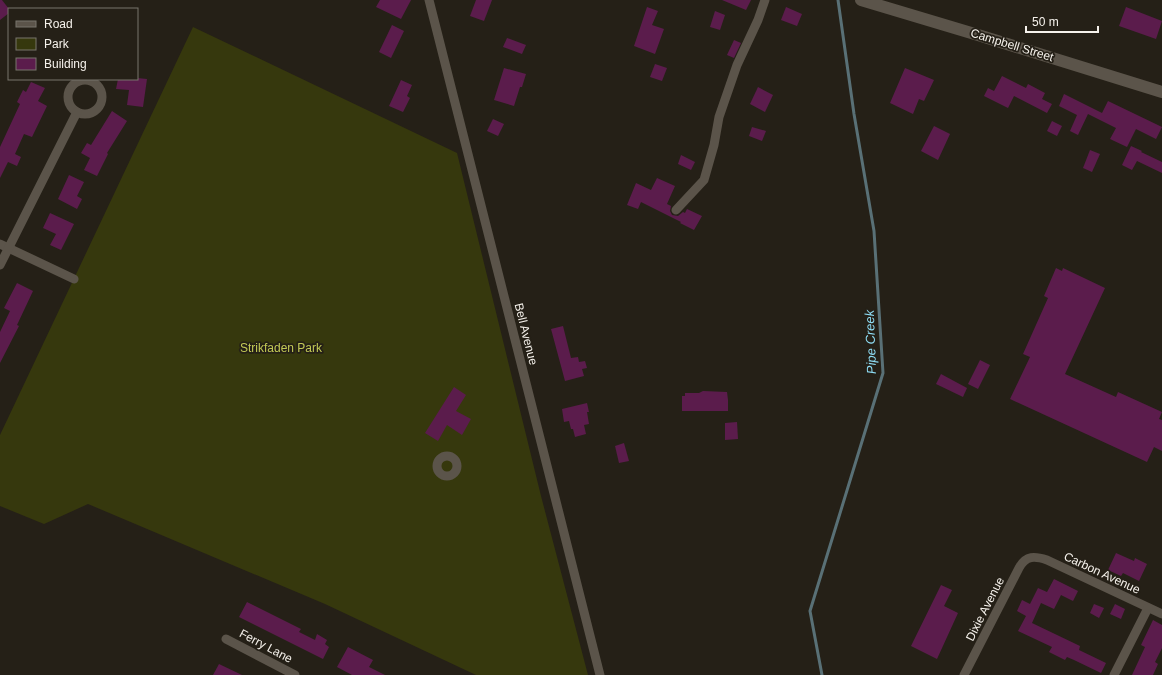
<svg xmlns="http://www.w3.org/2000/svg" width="1162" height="675" font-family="Arial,sans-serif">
  <rect width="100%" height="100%" fill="#252017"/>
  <polygon fill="#36380d" points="193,27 457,153 541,496 588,675 476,675 325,604 88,504 44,524 0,506 0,435"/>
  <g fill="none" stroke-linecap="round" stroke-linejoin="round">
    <polyline stroke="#597076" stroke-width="3" points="822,675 810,611 883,373 874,231 854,114 838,0"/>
  </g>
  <g fill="#5b1c4c">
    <polygon points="0,0 2,0 9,9 9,13 0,20"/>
    <polygon points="380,0 411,0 401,19 376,7"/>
    <polygon points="476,0 492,0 484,21 470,16"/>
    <polygon points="722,0 751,0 746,10"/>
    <polygon points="647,7 658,11 652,25 664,29 655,54 634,46"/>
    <polygon points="786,7 802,14 797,26 781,20"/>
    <polygon points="1126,7 1162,21 1156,39 1119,26"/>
    <polygon points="715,11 725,15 720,30 710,27"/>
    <polygon points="392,25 404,31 391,58 379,52"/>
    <polygon points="507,38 526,45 522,54 503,47"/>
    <polygon points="734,40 741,43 734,58 727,55"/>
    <polygon points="655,64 667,68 662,81 650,77"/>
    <polygon points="504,68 526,74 522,87 520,87 514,106 494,100"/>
    <polygon points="905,68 934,80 924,101 919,99 913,114 890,103"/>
    <polygon points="1002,76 1026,88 1028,84 1045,93 1042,99 1052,104 1047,113 1014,96 1008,108 984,96 988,88 994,91"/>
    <polygon points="137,78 147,79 143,107 127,105 129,90 116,89 118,79 137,79"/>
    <polygon points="401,80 412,85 407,96 410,98 403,112 389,106"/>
    <polygon points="31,82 45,88 38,101 47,106 32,137 24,134 15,154 21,157 17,166 8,162 0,178 0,147 20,104 17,102 23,90 26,92"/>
    <polygon points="758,87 773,95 765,112 750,104"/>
    <polygon points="1064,94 1102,113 1108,101 1162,127 1156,139 1136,129 1127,147 1110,139 1116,128 1088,114 1078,135 1070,131 1077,115 1059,106"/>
    <polygon points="112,111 127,121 107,153 108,154 97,176 84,170 90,158 81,153 87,143 91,145"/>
    <polygon points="493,119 504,124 498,136 487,131"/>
    <polygon points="1052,121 1062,126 1057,136 1047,131"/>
    <polygon points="934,126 950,134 938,160 921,151"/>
    <polygon points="752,127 766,131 762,141 749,136"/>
    <polygon points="1131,146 1142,151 1141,152 1162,162 1162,173 1137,161 1132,170 1122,165"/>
    <polygon points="1090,150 1100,154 1092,172 1083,168"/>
    <polygon points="681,155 695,162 691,170 678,164"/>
    <polygon points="69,175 84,182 77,196 82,199 77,209 58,199"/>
    <polygon points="657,178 675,186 667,204 671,206 670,211 672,215 678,216 683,212 685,213 687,209 702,216 694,230 680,223 681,222 641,202 638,209 627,205 636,183 651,190"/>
    <polygon points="50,213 74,224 61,250 50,245 56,234 43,228"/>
    <polygon points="1056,268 1062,271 1063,268 1105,288 1065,374 1116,397 1118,392 1162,412 1159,419 1162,420 1162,451 1154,447 1147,462 1010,399 1030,357 1023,354 1048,298 1044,296"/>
    <polygon points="17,283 33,291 17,325 19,326 0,363 0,332 10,311 4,308"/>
    <polygon points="563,326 571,358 578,357 579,362 585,361 587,368 582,369 584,376 565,381 551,329"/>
    <polygon points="980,360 990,365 978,389 968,384"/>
    <polygon points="941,374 967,388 963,397 936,384"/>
    <polygon points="454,387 466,395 456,411 471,419 462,435 447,425 438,441 425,433"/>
    <polygon points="703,391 727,392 728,400 728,411 682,411 682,396 685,396 685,393 699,393"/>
    <polygon points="587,403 589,412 587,412 589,424 584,425 586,434 575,437 573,429 571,429 569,421 564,422 562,409"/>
    <polygon points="737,422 738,439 725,440 725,423"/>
    <polygon points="624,443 629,461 619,463 615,446"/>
    <polygon points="1116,553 1134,561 1135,558 1147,564 1139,581 1123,573 1121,576 1108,570"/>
    <polygon points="1054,579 1078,591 1073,601 1061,595 1054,609 1041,603 1032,623 1080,646 1079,650 1106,663 1101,673 1074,660 1067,657 1065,660 1049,652 1052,647 1018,631 1026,616 1017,611 1022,600 1030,604 1038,588 1047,592"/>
    <polygon points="941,585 952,590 944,606 958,613 937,659 911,646"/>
    <polygon points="247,602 301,629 299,632 315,640 317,634 327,640 325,644 329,647 323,659 239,617"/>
    <polygon points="1094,604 1104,608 1099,618 1090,613"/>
    <polygon points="1115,604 1125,609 1121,619 1110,614"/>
    <polygon points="1153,620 1162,625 1162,648 1155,662 1158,664 1153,675 1132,675 1145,647 1141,645"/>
    <polygon points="348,647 373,660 369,667 385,675 352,675 337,667"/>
    <polygon points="219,664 242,675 213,675"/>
  </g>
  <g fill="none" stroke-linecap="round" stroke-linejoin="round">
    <g stroke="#5b544a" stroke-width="9">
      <polyline points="429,0 600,675"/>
      <circle cx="85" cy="97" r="17"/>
      <polyline points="676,210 704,180 714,145 719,117 737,65 758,20 765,0"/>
      <polyline points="0,244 74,279"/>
      <polyline points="0,265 77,112"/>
      <circle cx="447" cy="466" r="10"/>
      <polyline points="226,639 295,675"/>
      <path d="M964,675L1019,568C1026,555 1035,556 1047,560L1162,614"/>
      <polyline points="1114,675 1148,608"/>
    </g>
    <polyline stroke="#5b544a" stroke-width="12" points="861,0 978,35 1162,92"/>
  </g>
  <g text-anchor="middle" stroke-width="3.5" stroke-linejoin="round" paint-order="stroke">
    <g font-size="12" fill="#f6f2ec" stroke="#252017">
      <text transform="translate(1012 45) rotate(17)" y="4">Campbell Street</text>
      <text transform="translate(526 334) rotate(76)" y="4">Bell Avenue</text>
      <text transform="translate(1102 573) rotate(25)" y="4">Carbon Avenue</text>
      <text transform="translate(985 609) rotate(-63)" y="4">Dixie Avenue</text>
      <text transform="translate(266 646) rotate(28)" y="4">Ferry Lane</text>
    </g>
    <g font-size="12" fill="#c2c955" stroke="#252017">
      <text x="281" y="352">Strikfaden Park</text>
    </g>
    <g font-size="13" font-style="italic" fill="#8edcf4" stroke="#252017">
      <text transform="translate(870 342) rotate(-92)" y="5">Pipe Creek</text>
    </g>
  </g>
  <rect x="8" y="8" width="130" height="72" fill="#252017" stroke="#79746c"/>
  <rect x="16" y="21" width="20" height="6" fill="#5b544a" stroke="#79746c"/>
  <text x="44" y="28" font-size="12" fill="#f6f2ec">Road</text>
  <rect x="16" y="38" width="20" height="12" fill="#36380d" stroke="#79746c"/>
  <text x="44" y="48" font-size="12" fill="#f6f2ec">Park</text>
  <rect x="16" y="58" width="20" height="12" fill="#5b1c4c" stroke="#79746c"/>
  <text x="44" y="68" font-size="12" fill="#f6f2ec">Building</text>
  <path d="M1026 26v6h72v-6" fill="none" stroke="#f6f2ec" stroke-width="2"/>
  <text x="1032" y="26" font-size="12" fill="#f6f2ec" stroke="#252017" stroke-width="3" paint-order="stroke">50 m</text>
</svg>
